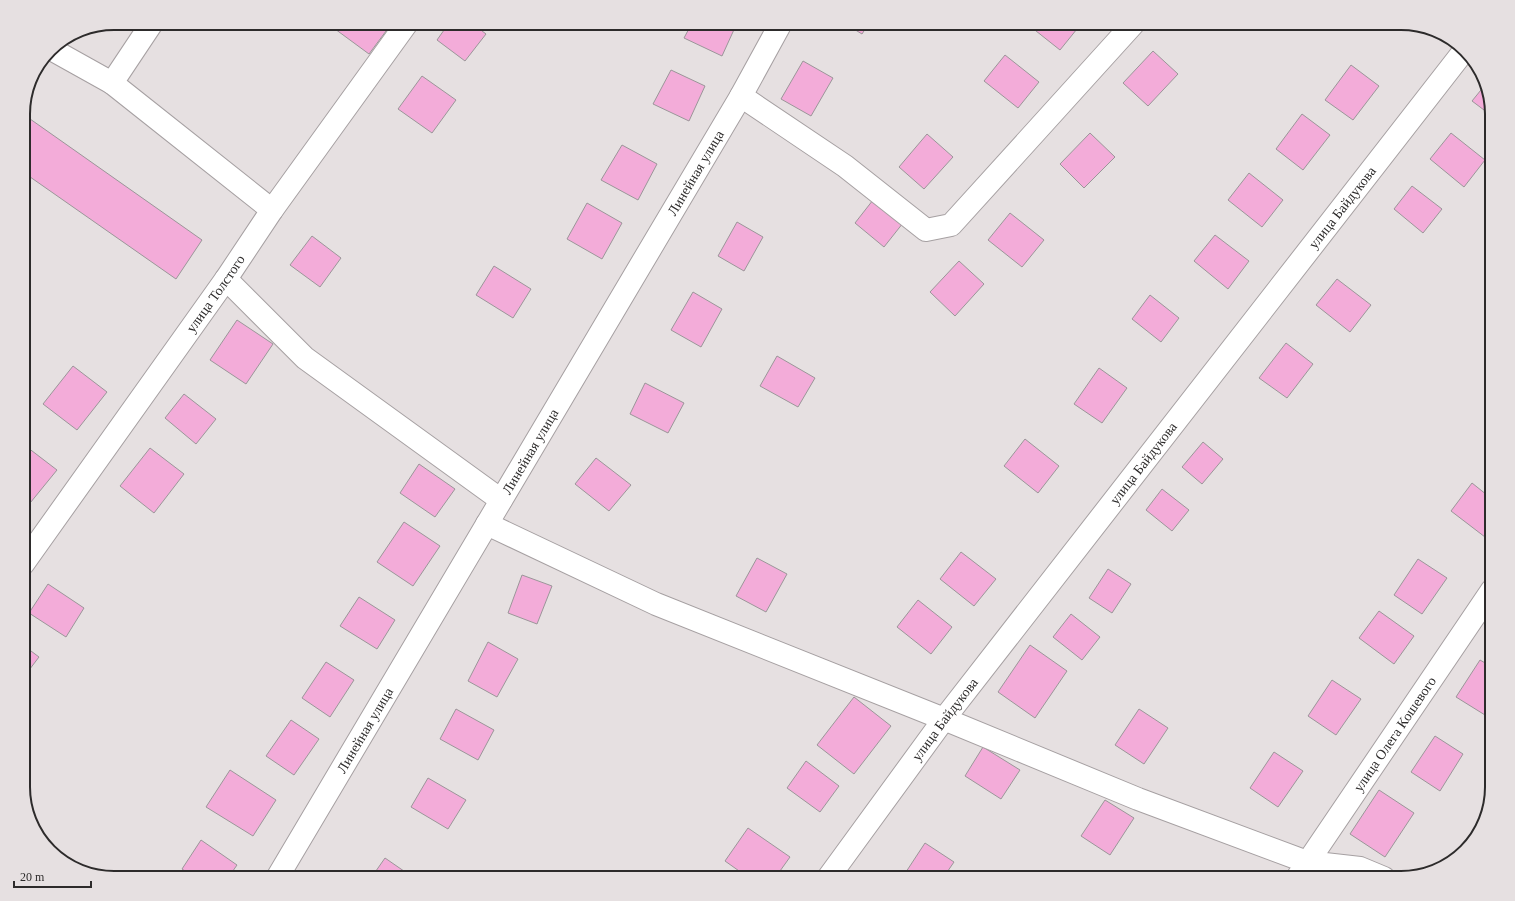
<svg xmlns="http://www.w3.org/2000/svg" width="1515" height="901" font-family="Georgia,serif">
  <rect width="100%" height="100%" fill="#e6e0e1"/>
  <g fill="#f3acd9" stroke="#9b9699">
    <polygon points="339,23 392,23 369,54 335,29"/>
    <polygon points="449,23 472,23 486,34 465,61 437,40"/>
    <polygon points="692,23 737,23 722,56 684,38"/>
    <polygon points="844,23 869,23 862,34"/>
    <polygon points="1026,23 1080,23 1081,24 1060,50"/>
    <polygon points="1153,51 1178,74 1148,106 1123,83"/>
    <polygon points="1005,55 1039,82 1018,108 984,81"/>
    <polygon points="803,61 833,78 811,116 781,99"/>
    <polygon points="1351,65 1379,86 1353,120 1325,100"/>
    <polygon points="671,70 705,86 689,121 653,104"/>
    <polygon points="422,76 456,100 432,133 398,109"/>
    <polygon points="1485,85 1492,108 1492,116 1472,101"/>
    <polygon points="23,114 202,240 176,279 23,172"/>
    <polygon points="1302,114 1330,135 1303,170 1276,149"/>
    <polygon points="1090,133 1115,157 1084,188 1060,164"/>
    <polygon points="1451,133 1485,160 1464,187 1430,159"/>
    <polygon points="927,134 953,157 924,189 899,167"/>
    <polygon points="622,145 657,164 638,200 601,180"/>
    <polygon points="1249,173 1283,200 1262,227 1228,200"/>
    <polygon points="1412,186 1442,209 1423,233 1394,209"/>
    <polygon points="873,200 903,223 884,247 855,223"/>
    <polygon points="587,203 622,223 602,259 567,239"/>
    <polygon points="1010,213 1044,240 1022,267 988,240"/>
    <polygon points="737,222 763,237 744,271 718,256"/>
    <polygon points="1215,235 1249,261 1228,289 1194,261"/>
    <polygon points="312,236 341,258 320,287 290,265"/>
    <polygon points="959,261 984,284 955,316 930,292"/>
    <polygon points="494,266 531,289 513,318 476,295"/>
    <polygon points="1337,279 1371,305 1350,332 1316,305"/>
    <polygon points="693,292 722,309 701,347 671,330"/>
    <polygon points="1150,295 1179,318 1161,342 1132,319"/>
    <polygon points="237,320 273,344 246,384 210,360"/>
    <polygon points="1286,343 1313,364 1287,398 1259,378"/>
    <polygon points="777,356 815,378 798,407 760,386"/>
    <polygon points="73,366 107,392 77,430 43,404"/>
    <polygon points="1099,368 1127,388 1102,423 1074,404"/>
    <polygon points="645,383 684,403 668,433 630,414"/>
    <polygon points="184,394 216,419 196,444 165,418"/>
    <polygon points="1025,439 1059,466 1038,493 1004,466"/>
    <polygon points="1203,442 1223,459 1202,484 1182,467"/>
    <polygon points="23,444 57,470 26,508 23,506"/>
    <polygon points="150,448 184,474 154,513 120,486"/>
    <polygon points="596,458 631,485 609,511 575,484"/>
    <polygon points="419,464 455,489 435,517 400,493"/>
    <polygon points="1472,483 1492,499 1492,528 1485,537 1451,511"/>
    <polygon points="1162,489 1189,510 1172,531 1146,510"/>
    <polygon points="404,522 440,546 413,586 377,562"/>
    <polygon points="961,552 996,579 974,606 940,579"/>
    <polygon points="757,558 787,574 766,612 736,596"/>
    <polygon points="1418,559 1447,578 1422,614 1394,595"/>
    <polygon points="1108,569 1131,584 1112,613 1089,598"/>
    <polygon points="522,575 552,586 537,624 508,613"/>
    <polygon points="48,584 84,608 66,637 29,613"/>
    <polygon points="359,597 395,620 377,649 340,626"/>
    <polygon points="918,600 952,627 931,654 897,627"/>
    <polygon points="1379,611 1414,636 1394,664 1359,638"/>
    <polygon points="1071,614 1100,637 1082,660 1053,637"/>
    <polygon points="488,642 518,659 497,697 468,681"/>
    <polygon points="23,645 39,657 23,678"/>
    <polygon points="1030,645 1067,671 1035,718 998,692"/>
    <polygon points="1480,660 1492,667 1492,705 1485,715 1456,697"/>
    <polygon points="326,662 354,680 330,717 302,698"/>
    <polygon points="1332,680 1361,699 1336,735 1308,716"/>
    <polygon points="854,697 891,726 854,774 817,745"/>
    <polygon points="456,709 494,730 478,760 440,739"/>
    <polygon points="1139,709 1168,728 1144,764 1115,745"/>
    <polygon points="291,720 319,739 294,775 266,756"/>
    <polygon points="1435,736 1463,754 1440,791 1411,772"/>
    <polygon points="983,747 1020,770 1001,799 965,776"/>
    <polygon points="1274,752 1303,771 1278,807 1250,788"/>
    <polygon points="806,761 839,786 820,812 787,788"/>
    <polygon points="230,770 276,800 253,836 206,807"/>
    <polygon points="428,778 466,800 448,829 411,807"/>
    <polygon points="1379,790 1414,813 1385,857 1350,834"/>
    <polygon points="1105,800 1134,818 1110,855 1081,836"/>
    <polygon points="748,828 790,857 775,878 749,878 725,861"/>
    <polygon points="201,840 237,865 228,878 195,878 182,869"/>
    <polygon points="925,843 954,862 943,878 902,878"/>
    <polygon points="385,858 414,878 371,878"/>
  </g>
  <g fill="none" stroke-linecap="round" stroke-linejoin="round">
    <g stroke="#a6a0a2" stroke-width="24">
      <g id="minor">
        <polyline points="51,49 112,83 272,210"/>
        <polyline points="112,83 152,23"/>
        <polyline points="741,96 845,166 926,230 951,225 1134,23"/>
        <polyline points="226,279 305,358 501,500"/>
        <polyline points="487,524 656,604 944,719 1138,799 1307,862 1360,868 1384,878"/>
        <path id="s1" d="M23,564L226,279L272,210L407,23"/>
        <path id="s2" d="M277,878L741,96L781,23"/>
        <path id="s3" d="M828,878L944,719L1463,52"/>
        <path id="s4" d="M1297,878L1492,590"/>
      </g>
    </g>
    <use href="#minor" stroke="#fff" stroke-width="22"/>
  </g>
  <g text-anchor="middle" stroke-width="4" stroke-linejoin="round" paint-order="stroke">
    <g font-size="14" fill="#2d2b2b" stroke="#e6e0e1">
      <text dy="5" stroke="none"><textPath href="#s2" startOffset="820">Линейная улица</textPath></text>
      <text dy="5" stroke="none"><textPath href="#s3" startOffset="845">улица Байдукова</textPath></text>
      <text dy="5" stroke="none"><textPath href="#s1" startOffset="332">улица Толстого</textPath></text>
      <text dy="5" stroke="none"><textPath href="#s2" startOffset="496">Линейная улица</textPath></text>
      <text dy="5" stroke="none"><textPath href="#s3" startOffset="521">улица Байдукова</textPath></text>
      <text dy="5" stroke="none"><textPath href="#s3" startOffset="197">улица Байдукова</textPath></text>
      <text dy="5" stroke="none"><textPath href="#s2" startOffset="172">Линейная улица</textPath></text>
      <text dy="5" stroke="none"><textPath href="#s4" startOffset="174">улица Олега Кошевого</textPath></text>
    </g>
  </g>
  <path d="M0 0H1515V901H0ZM114 30H1401A84 84 0 0 1 1485 114V787A84 84 0 0 1 1401 871H114A84 84 0 0 1 30 787V114A84 84 0 0 1 114 30Z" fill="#e6e0e1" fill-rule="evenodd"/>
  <path fill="none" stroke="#2d2b2b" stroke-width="2" d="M114 30H1401A84 84 0 0 1 1485 114V787A84 84 0 0 1 1401 871H114A84 84 0 0 1 30 787V114A84 84 0 0 1 114 30Z"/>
  <path d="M14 881v6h77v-6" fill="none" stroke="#2d2b2b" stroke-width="2"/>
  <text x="20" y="881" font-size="12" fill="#2d2b2b" stroke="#e6e0e1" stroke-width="3" paint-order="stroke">20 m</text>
</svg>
